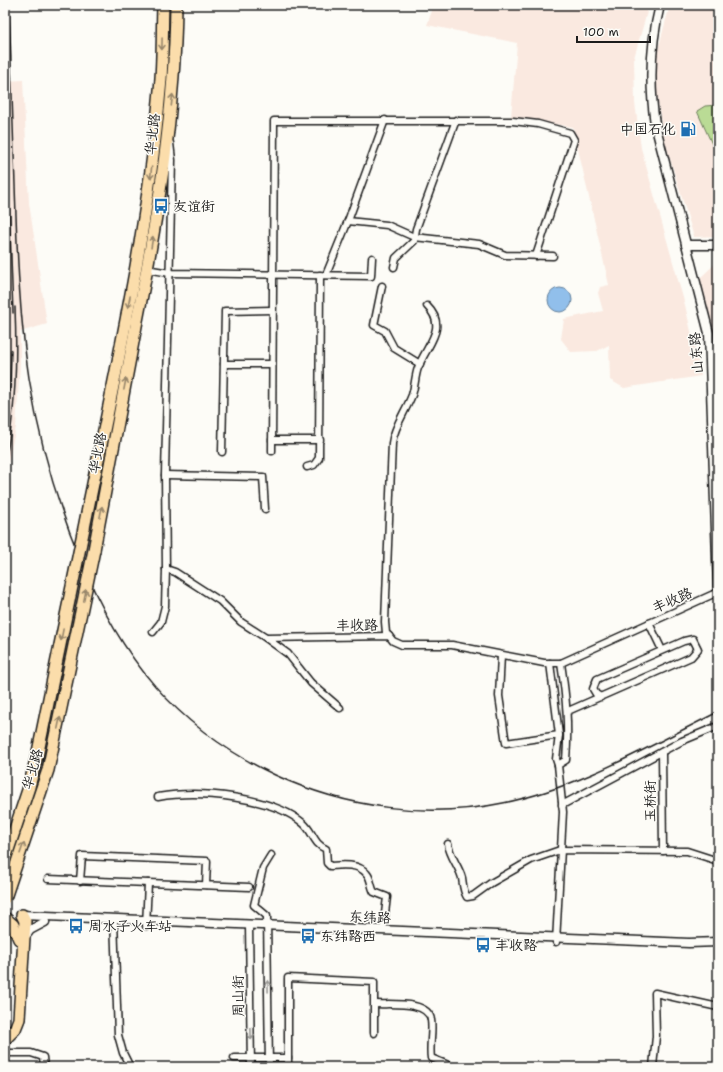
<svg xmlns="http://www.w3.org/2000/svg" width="723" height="1072" font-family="'Shantell Sans','LXGW WenKai TC',sans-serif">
  <rect width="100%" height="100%" fill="#fdfcf7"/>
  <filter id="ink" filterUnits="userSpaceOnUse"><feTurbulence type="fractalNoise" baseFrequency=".025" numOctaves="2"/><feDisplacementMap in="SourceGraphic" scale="8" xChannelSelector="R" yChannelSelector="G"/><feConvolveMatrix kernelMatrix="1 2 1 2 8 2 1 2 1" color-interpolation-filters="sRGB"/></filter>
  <g filter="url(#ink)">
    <g fill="#fae9e0">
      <polygon points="434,5 649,5 634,58 635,103 641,148 685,305 701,376 624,388 610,380 609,345 597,351 571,352 561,339 564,319 603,311 598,293 600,287 609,285 573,127 511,117 517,43 427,25"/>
      <polygon points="670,5 718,5 718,105 705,106 697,112 716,152 718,152 718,236 694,237 663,136 655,83 656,57"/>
      <polygon points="23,80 29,203 47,324 20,332 20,363 16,427 5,476 5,81"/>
      <polygon points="718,261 718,403 714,345 700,278"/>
    </g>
    <g fill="#badb95" stroke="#6b7c58">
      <polygon points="718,105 718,152 716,153 697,111 705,106"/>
      <polygon points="5,930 9,934 5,1010"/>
    </g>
    <circle fill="#91bfeb" stroke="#627e98" cx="560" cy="300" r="12"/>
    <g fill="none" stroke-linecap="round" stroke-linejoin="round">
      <g stroke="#1c1c1c" stroke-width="9">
        <g id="street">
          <polyline points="348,221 387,225 414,237 479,244 505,255 553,256"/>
          <polyline points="394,267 396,258 414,241 416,229 456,120"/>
          <polyline points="146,269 170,273 371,276 372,258"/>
          <polyline points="326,275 348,221 385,120"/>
          <polyline points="382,286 374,325 385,331 394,348 420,364"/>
          <polyline points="224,364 272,364"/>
          <polyline points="272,440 320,440"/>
          <polyline points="272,451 274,121 513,121 538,124 570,133 574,140 536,256"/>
          <polyline points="222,452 225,311 272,310"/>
          <polyline points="307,467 314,465 319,458 320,275"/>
          <polyline points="165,475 263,477 265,509"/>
          <polyline points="166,569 175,572 220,601 241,622 266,638 389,636 393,641 402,645 452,645 544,663 561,663 718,592"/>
          <polyline points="649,623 662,650"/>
          <polyline points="153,632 161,622 165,606 166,569 165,475 172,160 170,143"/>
          <path d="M389,636L386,633L385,622L392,443C394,426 406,411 412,395C415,386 415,376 418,368C426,345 449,328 427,306"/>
          <polyline points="266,638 288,654 311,683 340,708"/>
          <polyline points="501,655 499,696 506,743 559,735"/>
          <path d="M550,663L559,735L556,759L558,765L566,760C569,725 566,697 561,663"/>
          <polyline points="568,711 691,657 698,649 693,639 684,641 597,679 593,689 596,694 601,697"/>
          <polyline points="662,752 663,851"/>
          <path d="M158,797C198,790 271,796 303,823C313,831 313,844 326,849L327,863L330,866C341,865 359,863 367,874C371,878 371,887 374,892L387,897L383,930"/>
          <polyline points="562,805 682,741 718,726"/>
          <path d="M448,844C450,857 459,866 462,878C463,884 463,891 467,897L473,896L491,883L531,860L560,850L687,851L718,861"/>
          <polyline points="48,879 249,887"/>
          <polyline points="80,881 82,856 207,861 206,885"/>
          <polyline points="114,919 118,1035 123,1053 130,1067"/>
          <polyline points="249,925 251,1067"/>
          <polyline points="146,926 148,883"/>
          <polyline points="556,942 563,812 558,765"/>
          <path d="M375,1004C390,1005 428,1000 431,1020C433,1032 429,1045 431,1058L453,1067"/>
          <polyline points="5,1053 31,1053 43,1057 44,1067"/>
          <polyline points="234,1058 288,1058"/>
          <polyline points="269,1067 267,916 254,905 263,868 271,855"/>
          <polyline points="288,1067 288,978 374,982 374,1033"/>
          <polyline points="653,1067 656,1036 655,993 718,1007"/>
        </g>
      </g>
      <g stroke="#1c1c1c" stroke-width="11">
        <g id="secondary">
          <path d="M660,5C650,45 649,83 655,124L709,333L718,587"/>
          <polyline points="686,245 718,245"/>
          <polyline points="22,915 689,943 718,942"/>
          <polyline points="24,938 30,930 45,922"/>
        </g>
      </g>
      <g stroke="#1c1c1c" stroke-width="14">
        <g id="highway">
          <path d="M84,528C113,383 147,238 160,90C163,62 162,33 163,5"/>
          <path d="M94,550C108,475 122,401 136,326C157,220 175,114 176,5"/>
          <polyline points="5,918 13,925 19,939"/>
          <polyline points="5,1039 15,1029 19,1019 25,921 22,915"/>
        </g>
      </g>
      <use href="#street" stroke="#fdfcf7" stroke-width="6"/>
      <use href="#secondary" stroke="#fdfcf7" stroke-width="8"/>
      <use href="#highway" stroke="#fbddab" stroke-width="11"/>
      <g stroke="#1c1c1c" stroke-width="1.5">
        <path d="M9,5C11,65 13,125 15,185C17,250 19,314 29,378C39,439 56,501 80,558C120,658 176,728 275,775C346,808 427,819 503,803C579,788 649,746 718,712"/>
        <polyline points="5,96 13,313"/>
        <polyline points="5,426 10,385 11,350"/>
        <path d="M5,462C16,411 17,360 15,307"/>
      </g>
      <g stroke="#1c1c1c" stroke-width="14" stroke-linecap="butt">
        <g id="highway-bridge">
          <polyline points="5,859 29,787 38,752 84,528"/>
          <polyline points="5,898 48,770 94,550"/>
        </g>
      </g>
      <use href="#highway-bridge" stroke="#fbddab" stroke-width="11"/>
    </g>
    <defs><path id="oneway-shaft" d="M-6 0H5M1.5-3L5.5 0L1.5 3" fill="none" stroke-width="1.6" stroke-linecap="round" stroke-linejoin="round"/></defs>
    <g stroke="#97866b">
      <use href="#oneway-shaft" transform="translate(162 44) rotate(91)"/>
      <use href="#oneway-shaft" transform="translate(172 100) rotate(-83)"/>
      <use href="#oneway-shaft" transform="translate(151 173) rotate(96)"/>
      <use href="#oneway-shaft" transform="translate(152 242) rotate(-81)"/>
      <use href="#oneway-shaft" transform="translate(129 302) rotate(101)"/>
      <use href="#oneway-shaft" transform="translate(125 384) rotate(-79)"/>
      <use href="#oneway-shaft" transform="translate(101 512) rotate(-79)"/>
      <use href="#oneway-shaft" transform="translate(85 595) rotate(-78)"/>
      <use href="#oneway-shaft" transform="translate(62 635) rotate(101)"/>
      <use href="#oneway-shaft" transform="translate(59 723) rotate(-78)"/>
      <use href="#oneway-shaft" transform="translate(22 848) rotate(-71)"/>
    </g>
    <g stroke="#989794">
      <use href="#oneway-shaft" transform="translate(268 986) rotate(-91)"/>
      <use href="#oneway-shaft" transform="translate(251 1034) rotate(89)"/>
    </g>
  </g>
  <defs>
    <g id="fuel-bare" transform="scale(1.2)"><path d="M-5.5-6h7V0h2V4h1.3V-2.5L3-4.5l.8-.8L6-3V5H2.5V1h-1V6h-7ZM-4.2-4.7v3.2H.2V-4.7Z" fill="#1f6fb2" stroke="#fdfcf7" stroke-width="2.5" paint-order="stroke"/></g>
    <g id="bus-bare" transform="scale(1.2)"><path d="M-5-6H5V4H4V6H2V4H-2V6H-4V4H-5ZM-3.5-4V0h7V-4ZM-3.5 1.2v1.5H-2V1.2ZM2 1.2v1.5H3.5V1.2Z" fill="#1f6fb2" stroke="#fdfcf7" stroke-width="2.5" paint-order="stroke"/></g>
  </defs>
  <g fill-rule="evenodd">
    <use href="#fuel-bare" x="688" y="129"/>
    <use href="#bus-bare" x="161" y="206"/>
    <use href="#bus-bare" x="76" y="926"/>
    <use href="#bus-bare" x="308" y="936"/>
    <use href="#bus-bare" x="483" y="945"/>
  </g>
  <g text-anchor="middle" stroke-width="3" stroke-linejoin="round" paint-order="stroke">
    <g font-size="14" fill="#1c1c1c" stroke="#fdfcf7" text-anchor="start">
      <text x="676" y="134" text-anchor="end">中国石化</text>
      <text x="173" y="211">友谊街</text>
      <text x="88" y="931">周水子火车站</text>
      <text x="320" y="941">东纬路西</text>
      <text x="495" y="950">丰收路</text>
    </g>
    <g font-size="14" fill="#1c1c1c" stroke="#fdfcf7">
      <text transform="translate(152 134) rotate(-83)" y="5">华北路</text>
      <text transform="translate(696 353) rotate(-95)" y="5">山东路</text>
      <text transform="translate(97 453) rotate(-79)" y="5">华北路</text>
      <text transform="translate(672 600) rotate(-24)" y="5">丰收路</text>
      <text transform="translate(357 625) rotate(-1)" y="5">丰收路</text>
      <text transform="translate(32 769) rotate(-74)" y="5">华北路</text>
      <text transform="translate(650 801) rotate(-90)" y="5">玉桥街</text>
      <text transform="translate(370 917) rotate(2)" y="5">东纬路</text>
      <text transform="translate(238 996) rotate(-91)" y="5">周山街</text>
    </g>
  </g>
  <rect width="723" height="1072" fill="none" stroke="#fdfcf7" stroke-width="20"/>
  <rect x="10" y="10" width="703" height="1052" fill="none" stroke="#1c1c1c" stroke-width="1.5" filter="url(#ink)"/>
  <path d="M577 36v6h73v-6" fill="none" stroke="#1c1c1c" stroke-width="2"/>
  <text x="583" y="36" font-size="12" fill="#1c1c1c" stroke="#fdfcf7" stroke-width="3" paint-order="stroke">100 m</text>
</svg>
